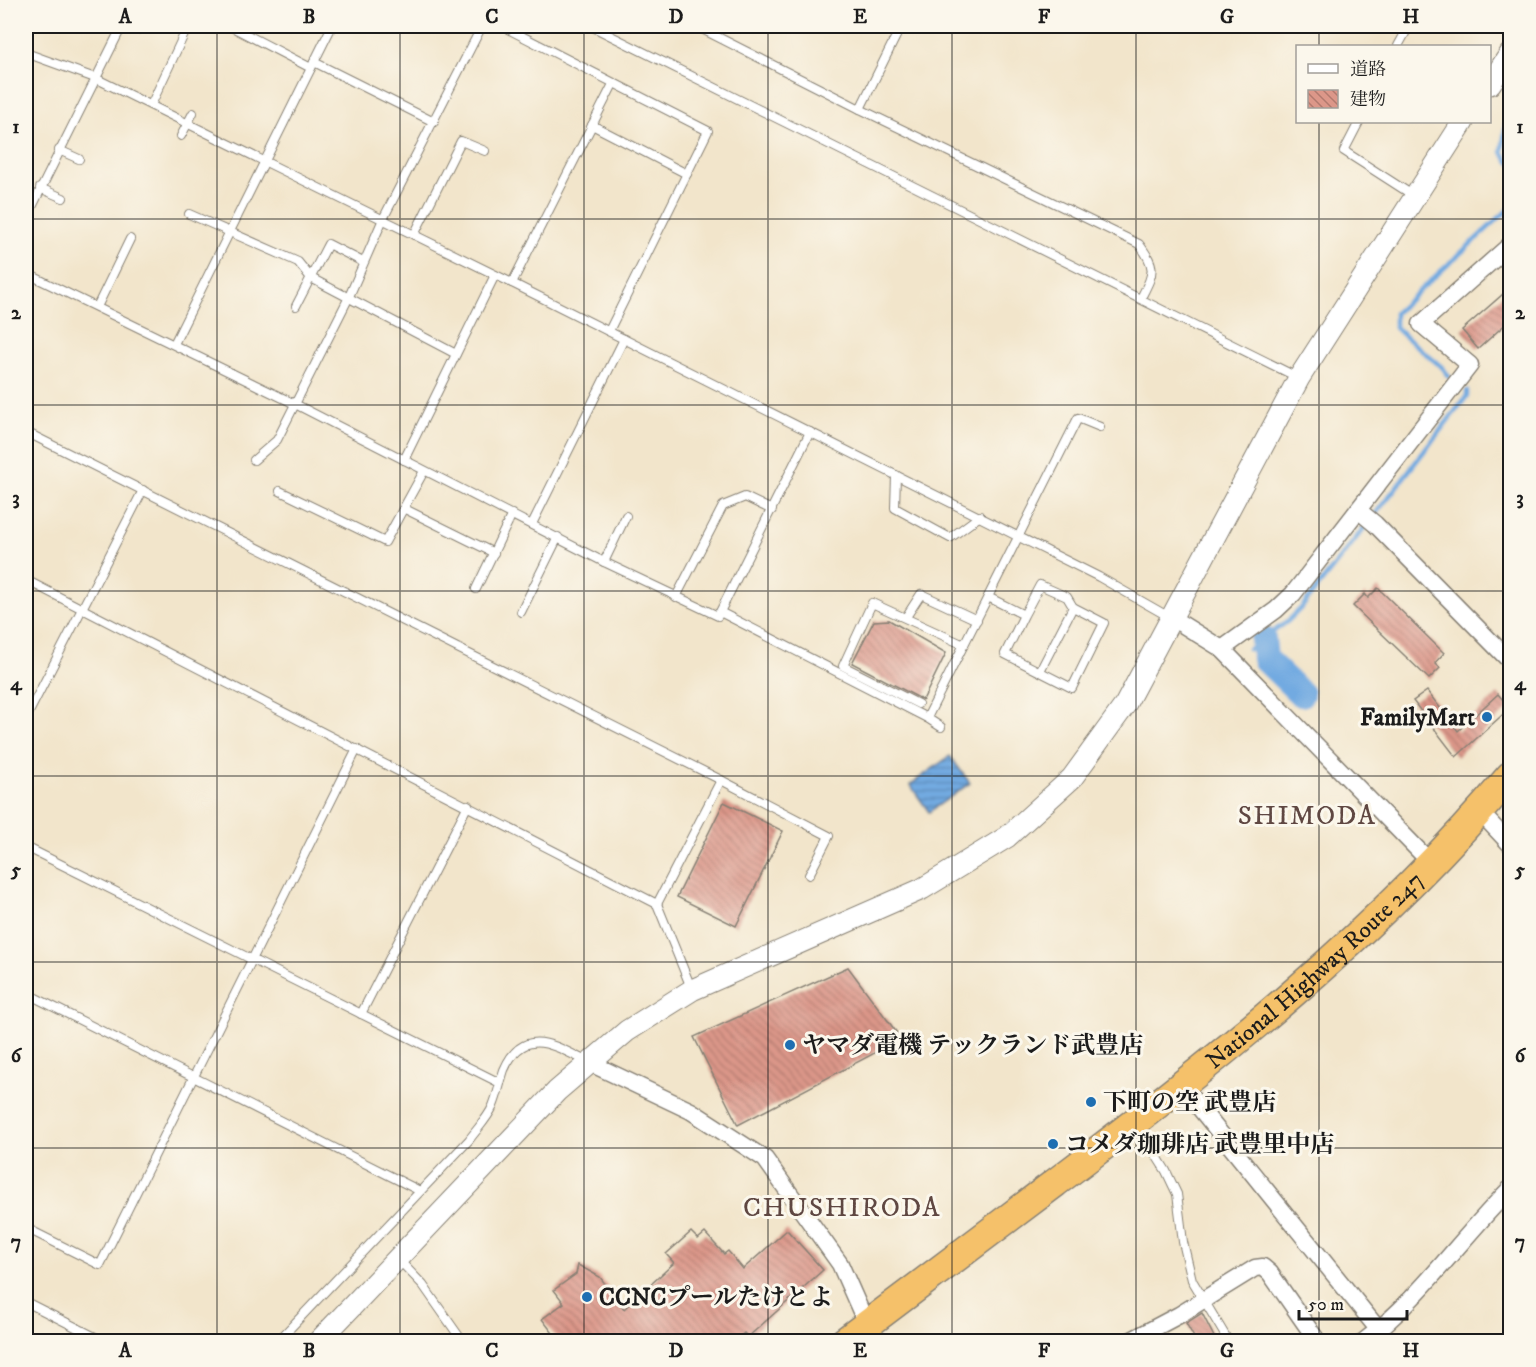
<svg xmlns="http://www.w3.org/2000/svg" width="1536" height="1367" font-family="'IM FELL DW Pica','Noto Serif JP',serif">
  <defs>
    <pattern id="water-rules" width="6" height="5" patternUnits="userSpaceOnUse" patternTransform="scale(1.5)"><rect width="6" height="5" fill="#72aae1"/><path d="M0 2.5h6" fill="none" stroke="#5d8ab6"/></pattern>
    <pattern id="building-back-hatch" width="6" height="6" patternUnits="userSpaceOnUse" patternTransform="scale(1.5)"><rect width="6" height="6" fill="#dc9789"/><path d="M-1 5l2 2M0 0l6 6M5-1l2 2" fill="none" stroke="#b27a6f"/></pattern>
  </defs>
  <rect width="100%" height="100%" fill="#fbf7ec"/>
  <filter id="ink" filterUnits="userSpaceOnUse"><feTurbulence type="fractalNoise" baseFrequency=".0167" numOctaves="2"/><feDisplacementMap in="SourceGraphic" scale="12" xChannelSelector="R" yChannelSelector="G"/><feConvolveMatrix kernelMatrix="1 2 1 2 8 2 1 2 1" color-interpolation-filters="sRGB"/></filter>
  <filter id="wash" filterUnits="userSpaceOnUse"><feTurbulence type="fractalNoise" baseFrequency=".008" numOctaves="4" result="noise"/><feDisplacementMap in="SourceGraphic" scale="24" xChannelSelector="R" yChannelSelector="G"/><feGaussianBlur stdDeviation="1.35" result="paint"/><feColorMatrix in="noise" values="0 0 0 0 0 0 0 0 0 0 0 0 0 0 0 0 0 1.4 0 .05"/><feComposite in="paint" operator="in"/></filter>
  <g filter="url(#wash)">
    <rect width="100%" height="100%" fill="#f2e5cb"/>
    <polygon fill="url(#water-rules)" stroke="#47637e" stroke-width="1.5" points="950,756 970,783 929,812 910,785"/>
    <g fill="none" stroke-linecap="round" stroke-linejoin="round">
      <g stroke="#72aae1" stroke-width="4.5">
        <polyline points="1510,116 1506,123 1502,152 1510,163"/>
        <polyline points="1449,377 1443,368 1395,328 1395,313 1510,208"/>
        <polyline points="1373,517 1467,396 1467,391"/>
        <polyline points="1249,649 1288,621 1302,607 1368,523"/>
      </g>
      <polyline stroke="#72aae1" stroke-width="26" points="1263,639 1265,659 1301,694"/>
    </g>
    <g id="blocks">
      <g fill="url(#building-back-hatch)">
        <polygon points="1510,288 1510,320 1478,349 1462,330"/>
        <polygon points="1378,588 1444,653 1435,663 1440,668 1429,679 1353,606 1365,594 1368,598"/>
        <polygon points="889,620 946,653 923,700 852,663 874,621"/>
        <polygon points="1427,691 1458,731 1498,694 1510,708 1456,757 1413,701"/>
        <polygon points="724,802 783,831 736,926 677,897"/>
        <polygon points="848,967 897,1033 873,1054 738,1125 694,1037"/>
        <polygon points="787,1230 823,1270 748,1337 744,1333 735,1341 559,1341 542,1319 564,1303 554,1290 576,1274 578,1265 600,1277 624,1309 674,1263 666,1254 691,1232 698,1239 705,1233 724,1254 728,1251 743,1269"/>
        <polygon points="1202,1313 1214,1337 1206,1341 1196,1341 1186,1323"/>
      </g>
    </g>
  </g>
  <g filter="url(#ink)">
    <use href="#blocks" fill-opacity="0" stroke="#878074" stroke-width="1.5"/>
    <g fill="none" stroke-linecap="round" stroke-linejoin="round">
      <g stroke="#878074" stroke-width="10">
        <g id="service">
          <polyline points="230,26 311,68"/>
          <polyline points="502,26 708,131 609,331"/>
          <polyline points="591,26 1299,378"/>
          <polyline points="696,26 860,109"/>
          <path d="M901,26L860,109L1139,244C1157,268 1154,272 1141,298"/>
          <polyline points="1398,46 1409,26"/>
          <polyline points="26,53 95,78 512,283 1099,577 1171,618"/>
          <polyline points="314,62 434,122"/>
          <polyline points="151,105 188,26"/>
          <polyline points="1359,122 1344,151 1414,196"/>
          <polyline points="592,125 687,174"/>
          <polyline points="181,136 193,113"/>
          <polyline points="59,150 79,159"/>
          <polyline points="40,188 63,198"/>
          <polyline points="189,214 298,262 311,278 456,354"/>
          <polyline points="26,219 122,26 137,30 140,26"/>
          <polyline points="414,235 461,141 485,151"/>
          <polyline points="26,273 295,404 604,562 718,616 810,432"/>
          <polyline points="512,283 613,84"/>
          <polyline points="296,306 328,244 363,262"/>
          <polyline points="97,307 130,239"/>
          <polyline points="174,344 332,26"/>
          <polyline points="26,432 721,780 829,836 809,875"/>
          <polyline points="254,460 277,440 348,299 383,219 482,26"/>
          <polyline points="404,460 495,275"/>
          <polyline points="896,475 895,508 950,538 980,516"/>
          <polyline points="280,491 385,542 424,471"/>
          <polyline points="405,509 494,553"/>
          <polyline points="532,524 624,339"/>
          <polyline points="604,562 626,516"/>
          <polyline points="26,580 657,904 692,990"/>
          <polyline points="476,589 512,514"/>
          <polyline points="676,597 723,506 745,497 772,510"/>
          <polyline points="988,597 1024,615 1040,585 1067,597 1073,607 1104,623 1072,688 1005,654 1024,615"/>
          <polyline points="521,612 558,537"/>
          <polyline points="720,612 927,718 1078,418 1100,427"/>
          <polyline points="906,617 921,594 977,620"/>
          <polyline points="1040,671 1073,607"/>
          <polyline points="918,704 843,666 872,603 964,645"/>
          <polyline points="26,718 143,490"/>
          <polyline points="927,718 941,727"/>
          <polyline points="26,847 500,1083"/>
          <polyline points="657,904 721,780"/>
          <polyline points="26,993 420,1191"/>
          <polyline points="361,1014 468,805"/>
          <polyline points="1137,1125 1166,1171 1177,1194 1183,1242 1192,1280 1229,1342"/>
          <polyline points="26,1228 100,1265 357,749"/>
          <polyline points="397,1258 423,1285 463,1342"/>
          <polyline points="26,1302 105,1342"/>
          <path d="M277,1342L469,1140C477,1129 488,1118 493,1106C498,1094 500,1082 504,1070C524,1024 555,1046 588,1062"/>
        </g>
      </g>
      <g stroke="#878074" stroke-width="19">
        <g id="minor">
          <polyline points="1358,510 1375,524 1510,661"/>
          <polyline points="1172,618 1222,649 1432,864"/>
          <polyline points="1222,649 1276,610 1293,594 1470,365 1421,324 1510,245"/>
          <polyline points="1480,812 1510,844"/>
          <polyline points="588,1062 691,1111 765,1159 840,1264 867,1325"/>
          <polyline points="1182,1086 1378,1329"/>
          <polyline points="1128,1342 1179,1315 1255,1268 1263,1267 1270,1273 1318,1342"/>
          <path d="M1363,1342C1420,1299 1460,1239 1510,1189"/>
        </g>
      </g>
      <g stroke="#878074" stroke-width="23">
        <g id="tertiary">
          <polyline points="1490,84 1510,54"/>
          <polyline points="318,1342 557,1091 627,1031 692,990 922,889 1007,837 1072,778 1125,705 1299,378 1463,122"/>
        </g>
      </g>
      <g stroke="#878074" stroke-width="31">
        <g id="trunk">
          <path id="s1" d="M844,1342C915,1289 985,1236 1055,1183C1218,1060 1378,933 1510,776"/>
        </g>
      </g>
      <polyline stroke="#878074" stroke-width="2" stroke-dasharray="1.5 4.5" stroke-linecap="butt" points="26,36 36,26"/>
      <use href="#service" stroke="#fff" stroke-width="8"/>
      <use href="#minor" stroke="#fff" stroke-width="16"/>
      <use href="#tertiary" stroke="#fff" stroke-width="21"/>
      <use href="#trunk" stroke="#f5c16b" stroke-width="28"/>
    </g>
  </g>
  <path fill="none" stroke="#1c1c1c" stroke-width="1.5" stroke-opacity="0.55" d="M217,26V1342M400,26V1342M584,26V1342M768,26V1342M952,26V1342M1136,26V1342M1319,26V46M1319,122V1342M26,219H1510M26,405H1510M26,591H1510M26,776H1510M26,962H1510M26,1148H1510"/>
  <g fill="#1f6fb2" stroke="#fbf7ec" stroke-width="2">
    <circle cx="1487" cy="717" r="6"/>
    <circle cx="790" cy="1045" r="6"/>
    <circle cx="1091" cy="1102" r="6"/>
    <circle cx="1053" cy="1144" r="6"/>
    <circle cx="587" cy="1297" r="6"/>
  </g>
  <g text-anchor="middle" stroke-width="6" stroke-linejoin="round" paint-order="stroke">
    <g font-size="24" font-weight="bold" fill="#1c1c1c" stroke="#fbf7ec" text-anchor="start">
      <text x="1475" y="725" text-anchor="end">FamilyMart</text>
      <text x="802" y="1053">ヤマダ電機 テックランド武豊店</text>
      <text x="1103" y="1110">下町の空 武豊店</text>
      <text x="1065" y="1152">コメダ珈琲店 武豊里中店</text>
      <text x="599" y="1305">CCNCプールたけとよ</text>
    </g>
    <g font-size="24" fill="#1c1c1c" stroke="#fbf7ec">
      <text dy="8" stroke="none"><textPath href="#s1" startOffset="600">National Highway Route 247</textPath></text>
    </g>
    <g font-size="27" letter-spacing="1.5" fill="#5f4742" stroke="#fbf7ec">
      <text x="1307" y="824">SHIMODA</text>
      <text x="842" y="1216">CHUSHIRODA</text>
    </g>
  </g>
  <rect width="1536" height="1367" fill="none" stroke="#fbf7ec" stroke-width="66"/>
  <rect x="1296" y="45" width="195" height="78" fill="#fbf7ec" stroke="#a29f99" stroke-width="1.5"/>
  <rect x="1308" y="64" width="30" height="9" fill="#ffffff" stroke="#a29f99" stroke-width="1.5"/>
  <text x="1350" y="75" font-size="18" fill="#1c1c1c">道路</text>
  <rect x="1308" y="90" width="30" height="18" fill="url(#building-back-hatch)" stroke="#a29f99" stroke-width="1.5"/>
  <text x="1350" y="105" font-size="18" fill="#1c1c1c">建物</text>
  <path d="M1299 1310v9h108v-9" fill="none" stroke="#1c1c1c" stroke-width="3"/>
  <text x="1308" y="1310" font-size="18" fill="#1c1c1c" stroke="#fbf7ec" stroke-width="4.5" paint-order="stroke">50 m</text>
  <rect x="33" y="33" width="1470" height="1301" fill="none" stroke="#1c1c1c" stroke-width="2"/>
  <g font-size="20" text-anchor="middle" font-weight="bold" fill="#1c1c1c">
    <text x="125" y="23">A</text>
    <text x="309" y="23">B</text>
    <text x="492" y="23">C</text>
    <text x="676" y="23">D</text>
    <text x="860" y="23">E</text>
    <text x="1044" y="23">F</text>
    <text x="1227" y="23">G</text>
    <text x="1411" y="23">H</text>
    <text x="16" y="133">1</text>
    <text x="1520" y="133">1</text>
    <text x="16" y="319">2</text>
    <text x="1520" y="319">2</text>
    <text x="16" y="504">3</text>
    <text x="1520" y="504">3</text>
    <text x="16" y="690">4</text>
    <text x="1520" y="690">4</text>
    <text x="16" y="876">5</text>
    <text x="1520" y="876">5</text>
    <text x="16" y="1062">6</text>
    <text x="1520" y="1062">6</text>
    <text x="16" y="1248">7</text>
    <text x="1520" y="1248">7</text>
    <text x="125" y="1357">A</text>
    <text x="309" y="1357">B</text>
    <text x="492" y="1357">C</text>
    <text x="676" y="1357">D</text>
    <text x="860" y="1357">E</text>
    <text x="1044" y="1357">F</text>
    <text x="1227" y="1357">G</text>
    <text x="1411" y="1357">H</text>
  </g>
</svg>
